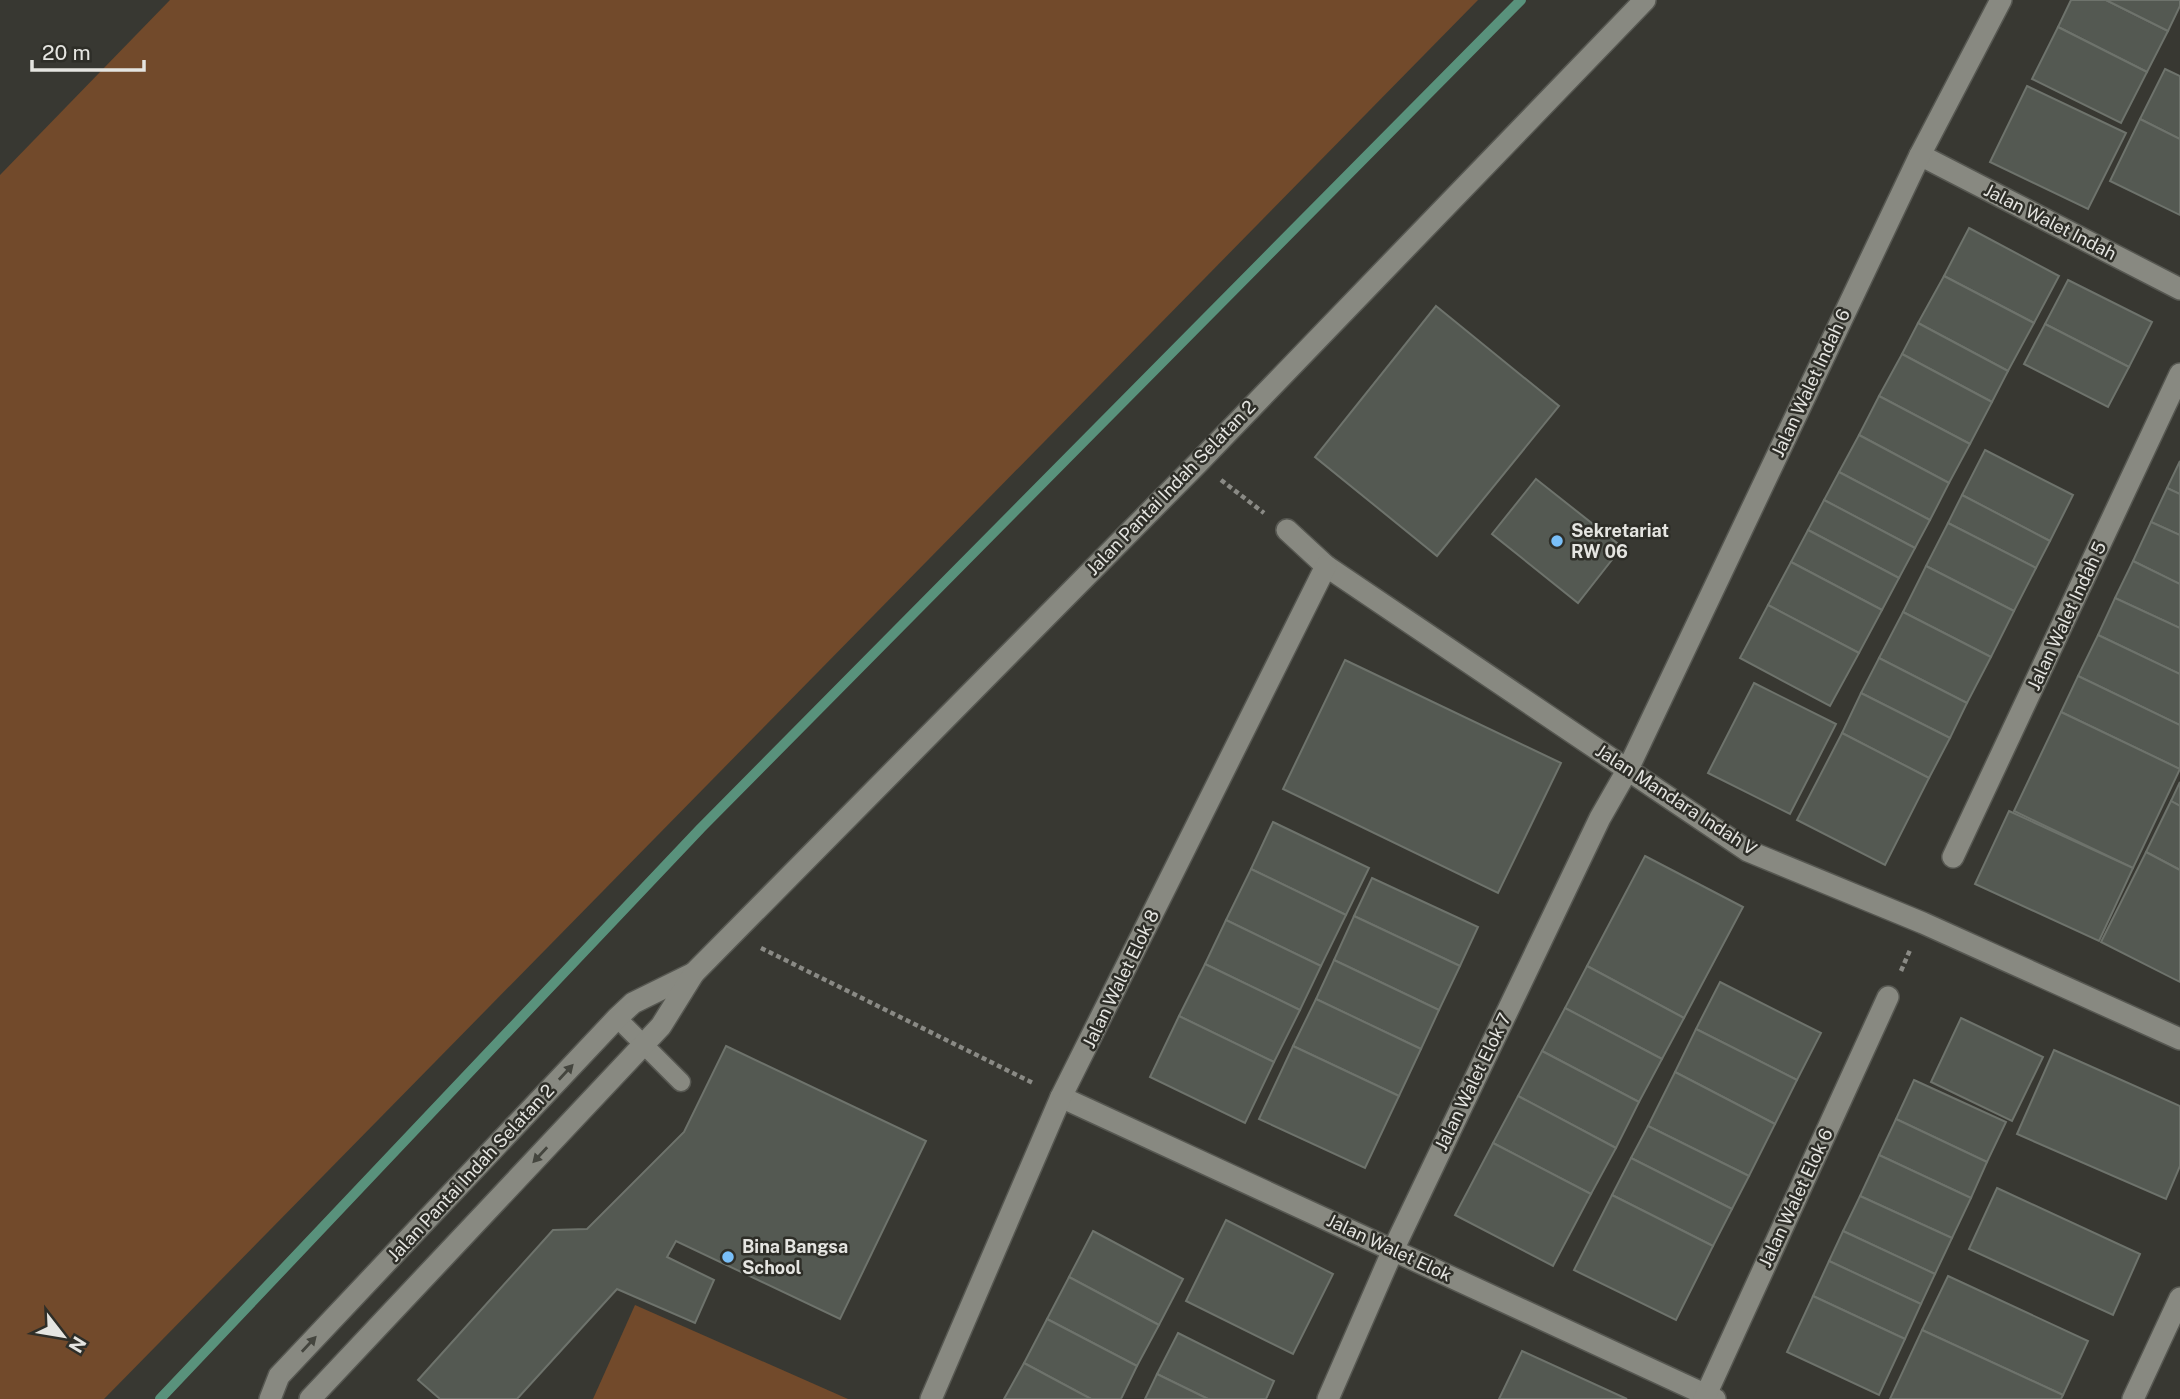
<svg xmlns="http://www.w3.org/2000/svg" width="2180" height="1399" font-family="'Public Sans',sans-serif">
  <rect width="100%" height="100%" fill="#383832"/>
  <g fill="#724a2b">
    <polygon points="170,0 1478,0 104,1399 0,1399 0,175"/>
    <polygon points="635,1305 848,1399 593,1399"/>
  </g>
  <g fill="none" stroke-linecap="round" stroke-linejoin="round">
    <polyline stroke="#59927c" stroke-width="10" points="160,1399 701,828 1521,0"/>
  </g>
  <g fill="#545952" stroke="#6e736c" stroke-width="2">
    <polygon points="2071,0 2106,0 2168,31 2147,72 2058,27"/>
    <polygon points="2106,0 2180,0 2180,6 2168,31"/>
    <polygon points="2058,27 2147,72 2121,123 2032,79"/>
    <polygon points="2165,69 2180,76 2180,139 2140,119"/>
    <polygon points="2027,86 2126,133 2088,209 1990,162"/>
    <polygon points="2140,119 2180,139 2180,215 2110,181"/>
    <polygon points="1969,228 2059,276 2034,323 1944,276"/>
    <polygon points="1944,276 2034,323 2008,371 1918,323"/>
    <polygon points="2068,280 2152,322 2129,367 2045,324"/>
    <polygon points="1436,306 1559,406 1437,556 1315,457"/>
    <polygon points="1918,323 2008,371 1992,402 1902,354"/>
    <polygon points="2045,324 2129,367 2108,407 2024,364"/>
    <polygon points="1902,354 1992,402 1970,444 1879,396"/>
    <polygon points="1879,396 1970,444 1949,483 1859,435"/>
    <polygon points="1859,435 1949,483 1930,520 1839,472"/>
    <polygon points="1985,450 2073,495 2050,541 1962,495"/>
    <polygon points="2180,461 2180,494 2167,488"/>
    <polygon points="1839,472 1930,520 1915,548 1824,500"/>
    <polygon points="1536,479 1622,547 1578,603 1492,534"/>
    <polygon points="2167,488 2180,494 2180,535 2151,522"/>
    <polygon points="1962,495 2050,541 2036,568 1948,523"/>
    <polygon points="1824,500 1915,548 1899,578 1808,530"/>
    <polygon points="2151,522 2180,535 2180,584 2133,561"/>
    <polygon points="1948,523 2036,568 2014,611 1926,566"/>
    <polygon points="1808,530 1899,578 1882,610 1791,562"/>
    <polygon points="2133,561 2180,584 2180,628 2115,598"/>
    <polygon points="1791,562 1882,610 1859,653 1768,605"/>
    <polygon points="1926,566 2014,611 1991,657 1903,612"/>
    <polygon points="2115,598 2180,628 2180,674 2098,635"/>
    <polygon points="1768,605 1859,653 1830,706 1740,658"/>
    <polygon points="1903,612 1991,657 1967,703 1879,658"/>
    <polygon points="2098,635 2180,674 2180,725 2078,676"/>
    <polygon points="1879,658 1967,703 1950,738 1861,693"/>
    <polygon points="1345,660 1561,763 1498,893 1283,789"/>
    <polygon points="2078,676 2180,725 2180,769 2061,712"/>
    <polygon points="1754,683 1836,724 1790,814 1708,773"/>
    <polygon points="1861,693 1950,738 1929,778 1842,733"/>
    <polygon points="2061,712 2180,769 2133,868 2014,811"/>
    <polygon points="1842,733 1929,778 1885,865 1797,820"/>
    <polygon points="2180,782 2180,806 2171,801"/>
    <polygon points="2171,801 2180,806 2180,870 2146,852"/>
    <polygon points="2009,811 2133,868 2099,941 1975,884"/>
    <polygon points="1273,822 1369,868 1346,915 1251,869"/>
    <polygon points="2146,852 2180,870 2180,982 2101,942"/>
    <polygon points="1645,856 1743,907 1684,1018 1587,966"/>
    <polygon points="1251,869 1346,915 1321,966 1226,920"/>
    <polygon points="1372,878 1478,927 1460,966 1354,916"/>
    <polygon points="1354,916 1460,966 1439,1010 1334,960"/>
    <polygon points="1226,920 1321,966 1300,1010 1205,964"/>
    <polygon points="1334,960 1439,1010 1421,1049 1316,999"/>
    <polygon points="1205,964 1300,1010 1274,1062 1179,1016"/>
    <polygon points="1587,966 1684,1018 1662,1059 1565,1008"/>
    <polygon points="1720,982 1821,1033 1797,1080 1696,1029"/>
    <polygon points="1316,999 1421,1049 1399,1096 1293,1046"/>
    <polygon points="1565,1008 1662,1059 1639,1102 1542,1051"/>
    <polygon points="1179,1016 1274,1062 1245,1123 1150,1077"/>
    <polygon points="1961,1018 2043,1057 2012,1121 1931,1082"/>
    <polygon points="1696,1029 1797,1080 1775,1124 1675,1072"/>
    <polygon points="726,1046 926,1141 840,1319 676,1241 667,1257 714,1280 695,1323 617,1289 517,1399 440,1399 418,1380 553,1230 587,1229 684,1132"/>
    <polygon points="1293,1046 1399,1096 1365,1168 1259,1119"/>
    <polygon points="2054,1050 2180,1106 2180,1166 2166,1199 2017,1134"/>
    <polygon points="1542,1051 1639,1102 1616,1148 1518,1096"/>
    <polygon points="1675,1072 1775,1124 1749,1176 1648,1126"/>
    <polygon points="1914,1080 2006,1122 1987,1162 1896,1119"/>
    <polygon points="1518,1096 1616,1148 1591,1194 1493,1143"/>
    <polygon points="1896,1119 1987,1162 1971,1198 1879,1155"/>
    <polygon points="1648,1126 1749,1176 1732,1209 1631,1158"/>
    <polygon points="1493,1143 1591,1194 1553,1266 1455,1215"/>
    <polygon points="1879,1155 1971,1198 1952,1238 1860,1196"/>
    <polygon points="1631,1158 1732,1209 1713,1246 1612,1195"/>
    <polygon points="1997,1188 2140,1254 2113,1315 1969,1249"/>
    <polygon points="1612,1195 1713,1246 1676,1320 1574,1270"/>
    <polygon points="1860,1196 1952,1238 1935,1274 1843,1231"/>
    <polygon points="1226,1220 1333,1274 1293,1354 1186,1301"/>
    <polygon points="1093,1231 1183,1279 1159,1325 1069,1277"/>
    <polygon points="1843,1231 1935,1274 1921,1304 1829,1261"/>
    <polygon points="1829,1261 1921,1304 1905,1339 1813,1296"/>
    <polygon points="1948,1276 2088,1341 2063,1395 1922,1330"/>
    <polygon points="1069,1277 1159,1325 1137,1366 1047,1319"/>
    <polygon points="1813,1296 1905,1339 1879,1395 1787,1352"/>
    <polygon points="1047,1319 1137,1366 1121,1399 1091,1399 1024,1363"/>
    <polygon points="1922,1330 2063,1395 2061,1399 1890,1399"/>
    <polygon points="1178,1333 1274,1381 1266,1399 1208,1399 1157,1374"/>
    <polygon points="1522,1351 1627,1399 1499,1399"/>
    <polygon points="1024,1363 1091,1399 1004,1399"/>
    <polygon points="1157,1374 1208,1399 1145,1399"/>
  </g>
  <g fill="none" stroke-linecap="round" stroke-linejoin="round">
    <g stroke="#565751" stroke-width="21">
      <polyline id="service" points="617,1018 681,1082"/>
    </g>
    <g stroke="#565751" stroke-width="24">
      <g id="minor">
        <polyline points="1920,155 2180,289"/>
        <polyline points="1287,530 1326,566 1748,851 1923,923 2180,1039"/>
        <polyline points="1953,857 2180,374"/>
        <polyline points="1061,1097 1715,1399"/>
        <polyline points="270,1399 279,1376 617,1018 633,1003 694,973"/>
        <polyline points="310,1399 661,1026 694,973 1198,463 1645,0"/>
        <polyline points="931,1399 1061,1097 1326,566"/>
        <polyline points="1328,1399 1393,1250 1600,818 1628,769 1920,155 2001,0"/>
        <polyline points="1704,1399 1888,997"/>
        <polyline points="2133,1399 2180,1298"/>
      </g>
    </g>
    <g stroke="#8a8a85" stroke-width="4.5" stroke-dasharray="5 3.5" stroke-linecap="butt">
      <polyline points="1221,480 1264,513"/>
      <polyline points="761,948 1035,1084"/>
      <polyline points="1901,971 1910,950"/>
    </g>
    <use href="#service" stroke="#888981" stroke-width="18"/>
    <use href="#minor" stroke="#888981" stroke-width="21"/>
  </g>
  <defs><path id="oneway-solid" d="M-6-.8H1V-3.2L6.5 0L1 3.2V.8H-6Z" transform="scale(1.75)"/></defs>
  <g fill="#44453e">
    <use href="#oneway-solid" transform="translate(566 1072) rotate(-47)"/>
    <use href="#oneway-solid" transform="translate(540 1155) rotate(133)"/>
    <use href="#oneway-solid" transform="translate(309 1344) rotate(-47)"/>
  </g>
  <g fill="#79bff8" stroke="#2e2e28" stroke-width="2.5">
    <circle cx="1557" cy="541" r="7"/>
    <circle cx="728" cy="1257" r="7"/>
  </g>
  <g text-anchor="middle" stroke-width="5" stroke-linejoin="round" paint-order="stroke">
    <g font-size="18" fill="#e5e5e1" stroke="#2e2e28">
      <text transform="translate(2050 222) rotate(27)" y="6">Jalan Walet Indah</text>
      <text transform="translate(1811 383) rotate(-65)" y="6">Jalan Walet Indah 6</text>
      <text transform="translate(1171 488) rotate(-46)" y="6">Jalan Pantai Indah Selatan 2</text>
      <text transform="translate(2067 616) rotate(-65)" y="6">Jalan Walet Indah 5</text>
      <text transform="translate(1676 800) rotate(33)" y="6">Jalan Mandara Indah V</text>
      <text transform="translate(1121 979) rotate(-64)" y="6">Jalan Walet Elok 8</text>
      <text transform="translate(1473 1082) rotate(-64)" y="6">Jalan Walet Elok 7</text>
      <text transform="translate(471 1173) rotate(-47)" y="6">Jalan Pantai Indah Selatan 2</text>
      <text transform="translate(1796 1198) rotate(-65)" y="6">Jalan Walet Elok 6</text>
      <text transform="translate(1389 1248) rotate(25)" y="6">Jalan Walet Elok</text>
    </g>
    <g font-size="18" font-weight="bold" fill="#e5e5e1" stroke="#2e2e28" text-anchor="start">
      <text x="1571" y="537">Sekretariat<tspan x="1571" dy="21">RW 06</tspan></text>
      <text x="742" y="1253">Bina Bangsa<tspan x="742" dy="21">School</tspan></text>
    </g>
  </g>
  <g transform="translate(63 1336) rotate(121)" stroke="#2e2e28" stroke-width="5" paint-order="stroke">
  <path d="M0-5L12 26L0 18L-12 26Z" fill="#e5e5e1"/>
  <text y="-10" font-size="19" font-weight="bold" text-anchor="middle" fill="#e5e5e1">N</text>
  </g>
  <path d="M32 60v10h112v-10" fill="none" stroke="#e5e5e1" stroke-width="3.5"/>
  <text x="42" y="60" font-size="21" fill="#e5e5e1" stroke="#2e2e28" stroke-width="5" paint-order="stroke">20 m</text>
</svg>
